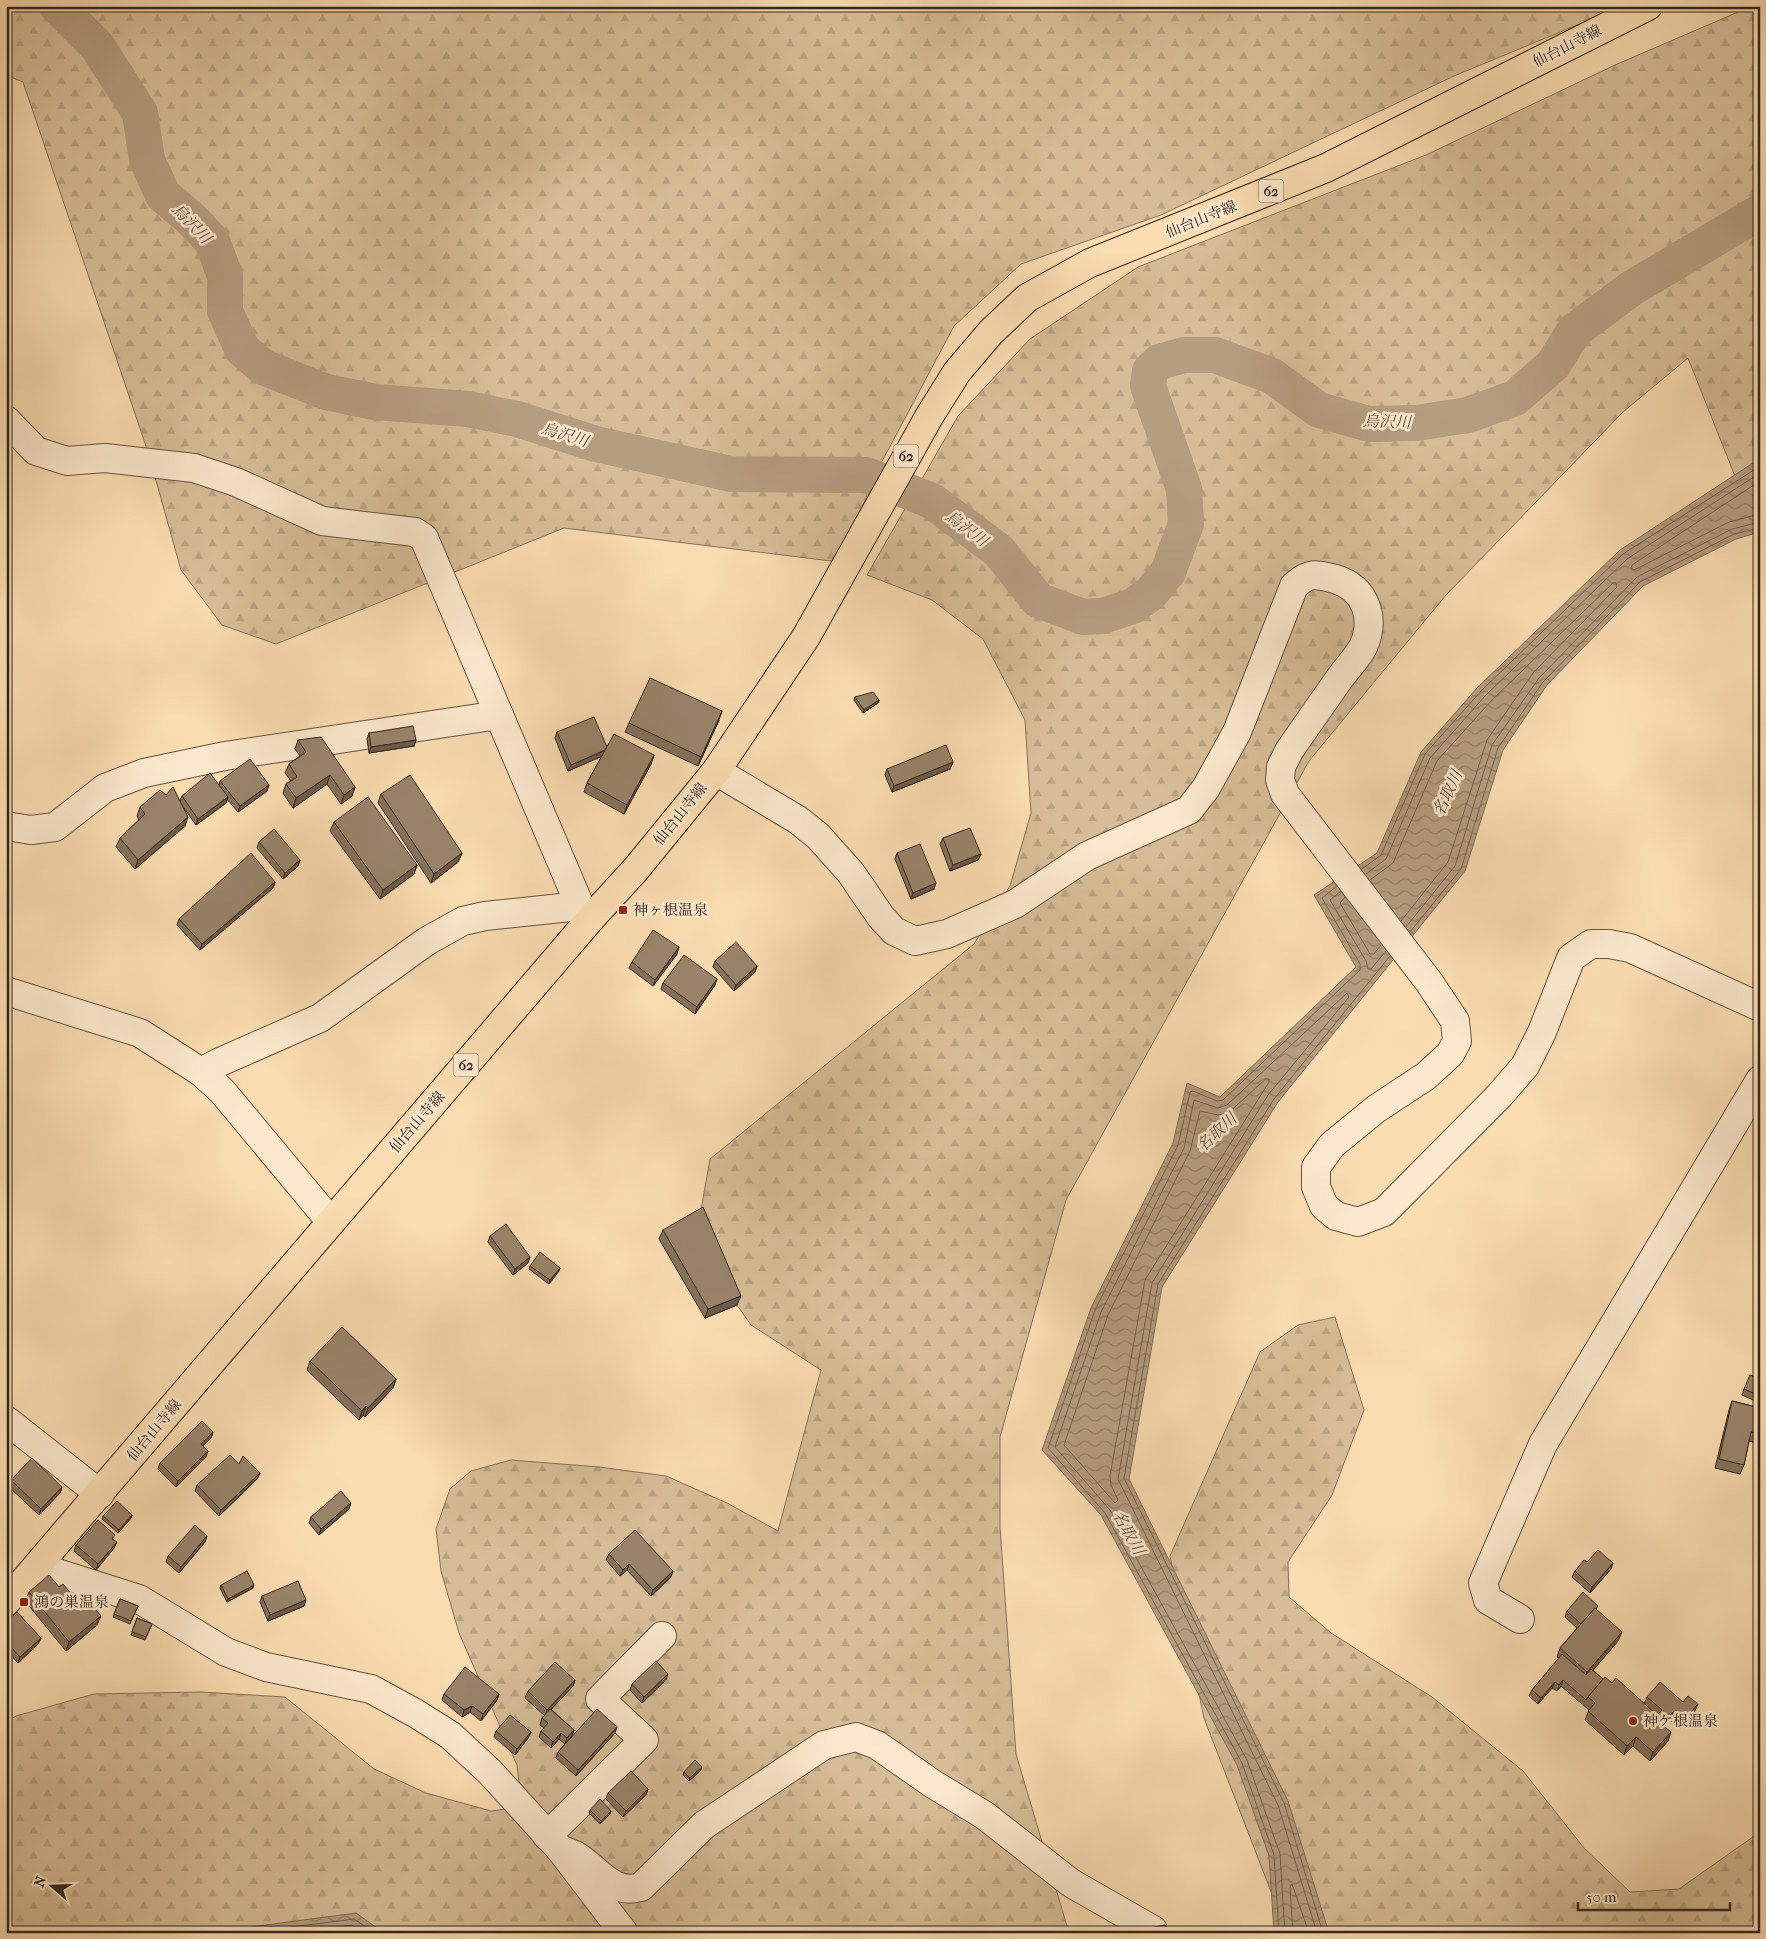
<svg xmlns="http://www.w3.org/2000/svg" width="1766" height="1939" font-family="'IM FELL French Canon','Noto Serif JP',serif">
  <defs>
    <pattern id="forest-firs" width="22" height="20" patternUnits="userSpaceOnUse" patternTransform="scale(1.25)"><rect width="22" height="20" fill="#d7bd97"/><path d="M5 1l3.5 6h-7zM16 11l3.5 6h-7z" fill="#b9a282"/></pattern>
    <pattern id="water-waves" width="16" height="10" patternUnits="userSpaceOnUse" patternTransform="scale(1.25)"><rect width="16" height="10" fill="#b59d7f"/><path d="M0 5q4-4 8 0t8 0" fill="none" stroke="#948067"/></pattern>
  </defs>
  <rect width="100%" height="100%" fill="#f9dcb0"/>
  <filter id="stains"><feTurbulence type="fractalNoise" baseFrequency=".004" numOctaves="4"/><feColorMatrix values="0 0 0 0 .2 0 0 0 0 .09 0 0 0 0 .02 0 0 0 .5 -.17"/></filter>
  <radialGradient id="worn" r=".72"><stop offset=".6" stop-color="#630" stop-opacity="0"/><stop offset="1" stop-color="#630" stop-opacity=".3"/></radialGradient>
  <g fill="url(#forest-firs)" stroke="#84705b">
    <polygon points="6,6 1623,6 1454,76 1161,215 1021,264 954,326 879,467 839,562 564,528 276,644 222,625 181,570 148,452 23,82 6,75"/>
    <polygon points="1752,6 1760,6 1760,539 1688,358 1623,412 1446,595 1309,761 1066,1200 1000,1437 1000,1527 1016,1754 1069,1933 6,1933 6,1722 16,1716 94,1694 201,1692 285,1697 374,1769 426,1793 491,1811 522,1807 517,1765 459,1633 441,1571 436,1529 450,1489 471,1471 511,1460 599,1467 666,1476 727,1503 778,1531 821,1370 751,1325 718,1278 700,1216 710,1159 974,944 1010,886 1031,813 1025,720 983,639 932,600 867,575 958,416 1030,339 1138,267 1426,155 1615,65"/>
    <polygon points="1335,1317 1364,1410 1332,1495 1288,1562 1289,1597 1331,1633 1432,1697 1523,1771 1584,1848 1630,1892 1679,1889 1760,1832 1760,1933 1287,1933 1204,1718 1170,1556 1260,1352 1298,1325"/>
  </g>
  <g fill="url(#water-waves)" stroke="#816d59">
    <polygon points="1760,461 1760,532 1736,539 1643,586 1547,685 1503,750 1465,871 1278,1102 1162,1287 1129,1479 1288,1801 1329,1933 1274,1933 1269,1856 1237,1765 1101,1515 1042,1450 1091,1308 1173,1143 1187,1083 1220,1097 1356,967 1314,895 1377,853 1421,752 1477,688 1620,550 1753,463"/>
    <polygon points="356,1913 384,1933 212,1933 213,1932"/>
  </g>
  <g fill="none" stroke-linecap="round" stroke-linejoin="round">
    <g stroke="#74604f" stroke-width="1">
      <polyline points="1760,481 1632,565 1631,568 1634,570 1729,522 1760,514"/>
      <polyline points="1362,869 1381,855 1425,754 1481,691 1623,554 1760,466"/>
      <polyline points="1366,874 1386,859 1430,758 1485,696 1627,559 1760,473"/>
      <polyline points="1370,880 1393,863 1437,761 1491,701 1613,583 1616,583 1617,587 1533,673 1487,740 1448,862 1401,921"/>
      <polyline points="1341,891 1330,900 1366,961 1368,969 1371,969 1386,951"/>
      <polyline points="1345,897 1340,903 1370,954 1374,954 1381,945"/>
      <polyline points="1406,927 1455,866 1492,745 1539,678 1637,577 1732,529 1760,522"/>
      <polyline points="1410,932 1461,869 1498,748 1543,682 1640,582 1734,534 1760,528"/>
      <polygon points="1266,1079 1269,1079 1269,1082 1145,1280 1110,1476 1111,1485 1118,1500 1115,1503 1064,1445 1108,1315 1190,1151 1200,1111 1218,1115 1228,1113"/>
      <polyline points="245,1933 354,1919 375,1933"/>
      <polyline points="294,1933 352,1925 364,1933"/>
      <polyline points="1279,1933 1274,1855 1242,1763 1105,1513 1048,1448 1095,1310 1178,1145 1190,1092 1193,1091 1217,1101 1223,1100 1360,970 1360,964 1322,898 1337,886"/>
      <polyline points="1285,1933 1280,1854 1247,1760 1110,1510 1055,1447 1101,1312 1184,1148 1194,1100 1218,1108 1227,1105 1347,993 1349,997 1268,1095 1152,1283 1118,1479 1278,1805 1317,1933"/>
      <polyline points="1293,1933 1290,1887 1292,1884 1309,1933"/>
      <polyline points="1323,1933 1284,1803 1124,1478 1158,1284 1274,1099 1390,956"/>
    </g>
    <polyline stroke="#b59d7f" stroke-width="36" points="57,6 97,46 140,113 147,160 163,195 191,219 212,241 225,276 225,311 242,349 263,367 326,392 375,402 468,409 517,419 596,444 731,474 866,475 932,501 999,551 1038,600 1083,617 1103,616 1133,606 1150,594 1168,572 1186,524 1184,489 1148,386 1150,371 1159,362 1184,355 1215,355 1272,376 1319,410 1369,424 1416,423 1468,415 1515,398 1553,365 1574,331 1632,288 1760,212"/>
    <g stroke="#645243" stroke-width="30">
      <g id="minor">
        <polyline points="6,420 36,451 67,461 105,458 194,468 236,482 322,521 415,532 424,538 580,906 593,916"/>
        <path d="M716,771L798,820L818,836L851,873L881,917L894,931L915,941L947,934L1015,904L1087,856L1189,810L1206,788L1237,732L1294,586C1309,572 1316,574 1335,579C1366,588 1376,619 1363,647C1357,658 1347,668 1340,678C1323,702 1306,726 1289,751L1281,767L1280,780L1285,794L1429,982L1455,1021L1457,1041L1450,1054L1426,1076L1376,1109L1332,1145L1316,1167V1187L1324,1206L1336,1216L1358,1222L1384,1212L1499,1096L1525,1066L1542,1032L1571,958L1591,944H1609L1630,948L1760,1007"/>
        <polyline points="6,826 31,830 55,827 105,788 144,773 225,756 499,715"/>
        <polyline points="6,991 140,1033 201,1072 222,1091 331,1222"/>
        <polyline points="201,1072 220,1062 320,1018 427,941 463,921 485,916 580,906"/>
        <polyline points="6,1420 100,1494"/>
        <polyline points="42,1561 51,1571 139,1599 226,1652 266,1667 371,1689 415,1713 450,1735 490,1772 560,1849 624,1933"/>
        <polyline points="1520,1619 1488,1600 1483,1583 1543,1444 1760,1080"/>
        <polyline points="547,1836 644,1740 600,1699 662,1636"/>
        <path d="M560,1849C564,1851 570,1853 575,1855C597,1868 612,1896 641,1887L704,1825L824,1745L856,1737L877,1745L933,1784L984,1815L1071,1883L1153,1930"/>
      </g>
    </g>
    <g stroke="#32241f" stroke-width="30">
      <polyline id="major" points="6,1602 593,916 636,869 716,771 806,637 930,415 957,372 991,332 1027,298 1090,263 1326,168 1648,6"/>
    </g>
    <use href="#minor" stroke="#fbe8cc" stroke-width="28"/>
    <use href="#major" stroke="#f9dcb0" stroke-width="28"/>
  </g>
  <g fill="#84725b" stroke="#32241f">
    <polygon points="855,697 879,700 878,703 863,713 854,700"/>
    <polygon points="719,720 698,766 625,732 629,723"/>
    <polygon points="557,732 607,747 654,755 651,764 624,814 584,792 587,783 602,756 568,771 555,738"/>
    <polygon points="369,733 416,740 414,746 369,753 367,739"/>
    <polygon points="298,740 355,787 352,796 341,804 327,784 293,808 283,793 286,784 291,781 285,773 289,764 300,756 295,749"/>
    <polygon points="953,762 950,769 892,792 885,775 887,769"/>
    <polygon points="220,781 267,791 238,812 227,799 226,803 196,825 184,808 185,826 135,869 116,847 120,838 139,820 137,816 140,807 166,795 180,801 182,796 219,785"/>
    <polygon points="381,794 462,853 458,862 431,883 378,803"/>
    <polygon points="334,822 417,865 414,874 380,899 330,831"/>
    <polygon points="943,838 981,854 978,860 950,871 940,844"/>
    <polygon points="259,842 300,860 298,866 283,879 257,848"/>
    <polygon points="897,853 934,889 911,899 895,859"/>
    <polygon points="275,882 273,888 200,950 177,925 179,919"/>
    <polygon points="677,954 653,986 629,968 632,962"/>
    <polygon points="715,961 757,966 755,972 734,991 713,967"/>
    <polygon points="663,983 715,985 695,1014 661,989"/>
    <polygon points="663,1230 737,1305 705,1318 659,1239"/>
    <polygon points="490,1236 528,1263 513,1275 488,1242"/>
    <polygon points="530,1266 559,1271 549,1284 529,1269"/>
    <polygon points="310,1361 396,1379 393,1388 365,1417 363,1415 359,1420 307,1370"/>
    <polygon points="1760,1379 1760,1403 1742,1395 1744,1389"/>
    <polygon points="1732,1401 1760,1408 1760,1444 1749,1441 1744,1465 1740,1474 1715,1468 1729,1410"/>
    <polygon points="213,1432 211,1438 203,1446 206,1457 176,1487 158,1469 160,1463"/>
    <polygon points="239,1464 260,1473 257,1479 219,1516 195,1491 197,1485"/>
    <polygon points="11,1480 62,1487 60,1493 39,1515 8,1486"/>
    <polygon points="349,1509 319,1535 309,1523 311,1517"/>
    <polygon points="132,1515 131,1518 118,1533 102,1519 103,1516"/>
    <polygon points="114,1540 114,1548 96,1570 74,1551 76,1545"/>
    <polygon points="205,1542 179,1573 166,1562 168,1556"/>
    <polygon points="609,1554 671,1577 651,1596 627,1570 620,1576 606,1560"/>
    <polygon points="1587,1562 1611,1569 1590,1593 1572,1577 1575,1571"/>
    <polygon points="221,1585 253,1588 227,1602 220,1588"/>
    <polygon points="59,1587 97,1625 66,1651 25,1601 29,1592"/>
    <polygon points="262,1596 304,1606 268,1621 260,1602"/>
    <polygon points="120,1599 138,1606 130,1624 113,1617"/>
    <polygon points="1597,1610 1618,1641 1593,1670 1603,1679 1612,1683 1644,1704 1647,1697 1694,1713 1680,1729 1670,1720 1664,1726 1668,1741 1650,1761 1633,1746 1624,1755 1585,1720 1589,1710 1561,1686 1557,1691 1552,1688 1538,1704 1529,1696 1532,1690 1559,1658 1557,1657 1560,1648 1577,1628 1565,1617 1567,1611"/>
    <polygon points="137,1618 152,1624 145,1640 131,1635"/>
    <polygon points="6,1622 41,1638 38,1644 18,1663 6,1650"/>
    <polygon points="575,1680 573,1686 551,1709 574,1730 572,1736 615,1733 576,1776 556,1758 558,1752 565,1744 559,1739 551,1748 539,1737 541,1731 544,1728 540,1725 542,1718 545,1716 525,1698 528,1691"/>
    <polygon points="666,1680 642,1703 630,1690 632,1684"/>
    <polygon points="444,1694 499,1694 497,1700 481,1721 470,1712 462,1717 442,1700"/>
    <polygon points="496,1731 531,1732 528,1738 515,1755 494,1737"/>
    <polygon points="701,1770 689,1781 683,1775 684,1772"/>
    <polygon points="648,1789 646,1795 623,1817 606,1799 608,1793"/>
    <polygon points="590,1810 611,1811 610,1814 600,1824 589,1813"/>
  </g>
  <g fill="#6b5c4a" stroke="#32241f">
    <polygon points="879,700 878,703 863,713 864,710"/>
    <polygon points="722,711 719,720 698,766 701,757"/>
    <polygon points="416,740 414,746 369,753 371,747"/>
    <polygon points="608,749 605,755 568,771 571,765"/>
    <polygon points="654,755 651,764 624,814 627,805"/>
    <polygon points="953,762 950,769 892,792 894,786"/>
    <polygon points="330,775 327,784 293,808 296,798"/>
    <polygon points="269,785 267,791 238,812 240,806"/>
    <polygon points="355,787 352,796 341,804 344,795"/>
    <polygon points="228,797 226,803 196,825 198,819"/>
    <polygon points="188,817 185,826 135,869 138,860"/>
    <polygon points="462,853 458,862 431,883 434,874"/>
    <polygon points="981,854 978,860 950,871 953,865"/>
    <polygon points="300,860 298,866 283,879 285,873"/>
    <polygon points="417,865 414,874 380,899 383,890"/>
    <polygon points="275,882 273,888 200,950 202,944"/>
    <polygon points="936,883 934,889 911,899 913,893"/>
    <polygon points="679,947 677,954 653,986 655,980"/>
    <polygon points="757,966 755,972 734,991 736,985"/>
    <polygon points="717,979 715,985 695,1014 697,1007"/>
    <polygon points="530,1257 528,1263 513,1275 515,1269"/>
    <polygon points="560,1268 559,1271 549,1284 550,1280"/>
    <polygon points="741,1296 737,1305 705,1318 708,1309"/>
    <polygon points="396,1379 393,1388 365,1417 368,1408"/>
    <polygon points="366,1406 363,1415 359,1420 362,1411"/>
    <polygon points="213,1432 211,1438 199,1450 201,1444"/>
    <polygon points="208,1451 206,1457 176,1487 178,1481"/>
    <polygon points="260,1473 257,1479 219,1516 221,1510"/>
    <polygon points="62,1487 60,1493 39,1515 41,1509"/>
    <polygon points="351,1503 349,1509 319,1535 321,1529"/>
    <polygon points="132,1515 131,1518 118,1533 119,1530"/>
    <polygon points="207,1536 205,1542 179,1573 181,1567"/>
    <polygon points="117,1542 114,1548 96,1570 98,1564"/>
    <polygon points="1613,1563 1611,1569 1590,1593 1592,1587"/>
    <polygon points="629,1564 627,1570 620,1576 623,1570"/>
    <polygon points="673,1571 671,1577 651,1596 653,1590"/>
    <polygon points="254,1585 253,1588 227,1602 228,1599"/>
    <polygon points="306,1600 304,1606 268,1621 270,1615"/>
    <polygon points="101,1616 97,1625 66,1651 69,1642"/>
    <polygon points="1622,1632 1618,1641 1584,1681 1587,1672"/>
    <polygon points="41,1638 38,1644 18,1663 20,1657"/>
    <polygon points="668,1674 666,1680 642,1703 644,1697"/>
    <polygon points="575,1680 573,1686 545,1716 547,1710"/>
    <polygon points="1563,1680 1561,1686 1557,1691 1559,1685"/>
    <polygon points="1555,1682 1552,1688 1538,1704 1541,1698"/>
    <polygon points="499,1694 497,1700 481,1721 483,1714"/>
    <polygon points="1698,1704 1694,1713 1680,1729 1684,1720"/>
    <polygon points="472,1706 470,1712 462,1717 464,1710"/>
    <polygon points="1674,1711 1670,1720 1658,1733 1661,1724"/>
    <polygon points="617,1727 615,1733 576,1776 578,1770"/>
    <polygon points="574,1730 572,1736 565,1744 567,1738"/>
    <polygon points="531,1732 528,1738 515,1755 517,1749"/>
    <polygon points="1671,1732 1668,1741 1650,1761 1653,1752"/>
    <polygon points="561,1733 559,1739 551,1748 553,1742"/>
    <polygon points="1636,1737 1633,1746 1624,1755 1627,1746"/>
    <polygon points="702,1767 701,1770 689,1781 690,1778"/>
    <polygon points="648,1789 646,1795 623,1817 626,1811"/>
    <polygon points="611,1811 610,1814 600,1824 601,1821"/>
  </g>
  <g fill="#99846a" stroke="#32241f">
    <polygon points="650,678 722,711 701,757 629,723"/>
    <polygon points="873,692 879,700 864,710 855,697"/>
    <polygon points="594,717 607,747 605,750 571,765 557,732"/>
    <polygon points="413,726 416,740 371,747 369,733"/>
    <polygon points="614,734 654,755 627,805 587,783"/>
    <polygon points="321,737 355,787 344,795 330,775 296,798 286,784 297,777 289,764 306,752 298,740"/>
    <polygon points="946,745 953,762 894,786 887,769"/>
    <polygon points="250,759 269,785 240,806 220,781"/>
    <polygon points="210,773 228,797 198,819 182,796"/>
    <polygon points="410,775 462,853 434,874 381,794"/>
    <polygon points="173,787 188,817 138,860 120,838 145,814 140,807 160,790 166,795"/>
    <polygon points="368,797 417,865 383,890 334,822"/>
    <polygon points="970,828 981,854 953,865 943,838"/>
    <polygon points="274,829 300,860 285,873 259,842"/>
    <polygon points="920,844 936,883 913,893 897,853"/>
    <polygon points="251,853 275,882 202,944 179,919"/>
    <polygon points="653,930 679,947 655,980 632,962"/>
    <polygon points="736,942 757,966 736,985 715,961"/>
    <polygon points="684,955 717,979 697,1007 663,983"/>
    <polygon points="703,1207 741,1296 708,1309 663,1230"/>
    <polygon points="506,1224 530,1257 515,1269 490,1236"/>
    <polygon points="540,1252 560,1268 550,1280 530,1266"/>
    <polygon points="342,1327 396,1379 368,1408 366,1406 362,1411 310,1361"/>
    <polygon points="1750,1375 1760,1379 1760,1396 1744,1389"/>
    <polygon points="1732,1401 1760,1408 1760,1434 1751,1432 1744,1465 1719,1459"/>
    <polygon points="202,1421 213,1432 201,1444 208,1451 178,1481 160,1463"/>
    <polygon points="230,1455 239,1464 243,1456 260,1473 221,1510 197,1485"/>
    <polygon points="32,1458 62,1487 41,1509 11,1480"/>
    <polygon points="341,1491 351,1503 321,1529 311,1517"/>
    <polygon points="117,1501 132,1515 119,1530 103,1516"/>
    <polygon points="98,1520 115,1535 112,1539 117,1542 98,1564 76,1545"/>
    <polygon points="195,1525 207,1536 181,1567 168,1556"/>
    <polygon points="635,1530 673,1571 653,1590 629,1564 623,1570 609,1554"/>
    <polygon points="1598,1550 1613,1563 1592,1587 1575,1571 1584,1560 1587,1562"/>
    <polygon points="247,1571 254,1585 228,1599 221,1585"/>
    <polygon points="49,1575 59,1587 63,1584 78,1602 85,1597 101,1616 69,1642 29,1592"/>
    <polygon points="298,1581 306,1600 270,1615 262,1596"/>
    <polygon points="1583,1592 1598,1606 1596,1609 1595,1608 1581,1624 1567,1611"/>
    <polygon points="120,1599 138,1606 131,1621 114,1614"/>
    <polygon points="1595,1608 1622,1632 1587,1672 1560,1648"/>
    <polygon points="17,1612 41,1638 20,1657 6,1642 6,1622"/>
    <polygon points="137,1618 152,1624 146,1637 132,1632"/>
    <polygon points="1562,1654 1586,1675 1591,1669 1603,1679 1588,1697 1586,1700 1563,1680 1559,1685 1555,1682 1541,1698 1532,1690"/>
    <polygon points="656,1661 668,1674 644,1697 632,1684"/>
    <polygon points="555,1662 575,1680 547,1710 528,1691"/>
    <polygon points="465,1667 499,1694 483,1714 472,1706 464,1710 444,1694"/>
    <polygon points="1605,1677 1612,1683 1616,1678 1657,1715 1662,1710 1647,1697 1660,1682 1683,1702 1688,1696 1698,1704 1684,1720 1674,1711 1661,1724 1671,1732 1653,1752 1636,1737 1627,1746 1588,1711 1595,1703 1588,1697"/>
    <polygon points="550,1709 574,1730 567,1738 561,1733 553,1742 541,1731 548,1723 542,1718"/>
    <polygon points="597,1709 617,1727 578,1770 558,1752"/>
    <polygon points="510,1715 531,1732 517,1749 496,1731"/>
    <polygon points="695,1760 702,1767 690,1778 684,1772"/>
    <polygon points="631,1771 648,1789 626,1811 608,1793"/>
    <polygon points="600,1799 611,1811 601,1821 590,1810"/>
    <polygon points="1165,1925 1167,1933 1151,1933 1150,1928"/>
  </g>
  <g fill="#8f2418" stroke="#fbe8cc" stroke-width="2">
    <rect x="618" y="905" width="10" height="10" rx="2.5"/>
    <rect x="19" y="1597" width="10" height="10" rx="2.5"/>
    <circle cx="1633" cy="1721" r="5"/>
  </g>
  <g text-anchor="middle" stroke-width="5" stroke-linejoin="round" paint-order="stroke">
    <g fill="#fbe8cc" stroke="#6e5f53" stroke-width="1">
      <rect x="1258.5" y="179.5" width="25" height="23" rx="4"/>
      <rect x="893.5" y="444.5" width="25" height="23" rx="4"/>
      <rect x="453.5" y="1053.5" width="25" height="23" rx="4"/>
    </g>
    <g font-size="14" font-weight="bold" fill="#32241f">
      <text x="1271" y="196">62</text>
      <text x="906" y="461">62</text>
      <text x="466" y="1070">62</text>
    </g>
    <g font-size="15" fill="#32241f" stroke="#fbe8cc">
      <text transform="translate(1567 46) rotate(-27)" y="5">仙台山寺線</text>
      <text transform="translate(1201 219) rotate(-22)" y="5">仙台山寺線</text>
      <text transform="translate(680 814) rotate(-51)" y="5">仙台山寺線</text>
      <text transform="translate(417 1122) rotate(-49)" y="5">仙台山寺線</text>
      <text transform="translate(154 1430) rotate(-50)" y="5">仙台山寺線</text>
    </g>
    <g font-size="15" fill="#32241f" stroke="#fbe8cc" text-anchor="start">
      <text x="633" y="915">神ヶ根温泉</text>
      <text x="34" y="1607">鴻の巣温泉</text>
      <text x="1643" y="1726">神ケ根温泉</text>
    </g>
    <g font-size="16" font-style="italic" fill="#604e41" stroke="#fbe8cc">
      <text transform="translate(192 223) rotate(46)" y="6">烏沢川</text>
      <text transform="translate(1387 421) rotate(2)" y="6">烏沢川</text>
      <text transform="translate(565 434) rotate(17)" y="6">烏沢川</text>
      <text transform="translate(967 528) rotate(37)" y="6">烏沢川</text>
      <text transform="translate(1447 793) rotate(-65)" y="6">名取川</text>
      <text transform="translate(1216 1132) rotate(-43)" y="6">名取川</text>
      <text transform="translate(1129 1532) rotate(61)" y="6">名取川</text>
    </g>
  </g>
  <rect width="1766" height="1939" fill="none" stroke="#f9dcb0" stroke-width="25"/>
  <rect x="8" y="8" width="1751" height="1924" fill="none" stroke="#32241f" stroke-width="2.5"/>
  <rect x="12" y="12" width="1741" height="1914" fill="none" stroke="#32241f"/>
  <g transform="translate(52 1886) rotate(290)" stroke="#fbe8cc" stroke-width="4" paint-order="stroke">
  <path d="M0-4L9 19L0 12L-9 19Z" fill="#32241f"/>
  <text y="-8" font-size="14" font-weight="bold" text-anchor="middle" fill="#32241f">N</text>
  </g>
  <path d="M1578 1902v8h152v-8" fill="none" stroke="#32241f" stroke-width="2.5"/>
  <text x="1586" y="1902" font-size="15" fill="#32241f" stroke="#fbe8cc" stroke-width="4" paint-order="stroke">50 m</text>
  <rect width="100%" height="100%" filter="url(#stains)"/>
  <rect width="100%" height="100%" fill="url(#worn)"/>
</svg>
